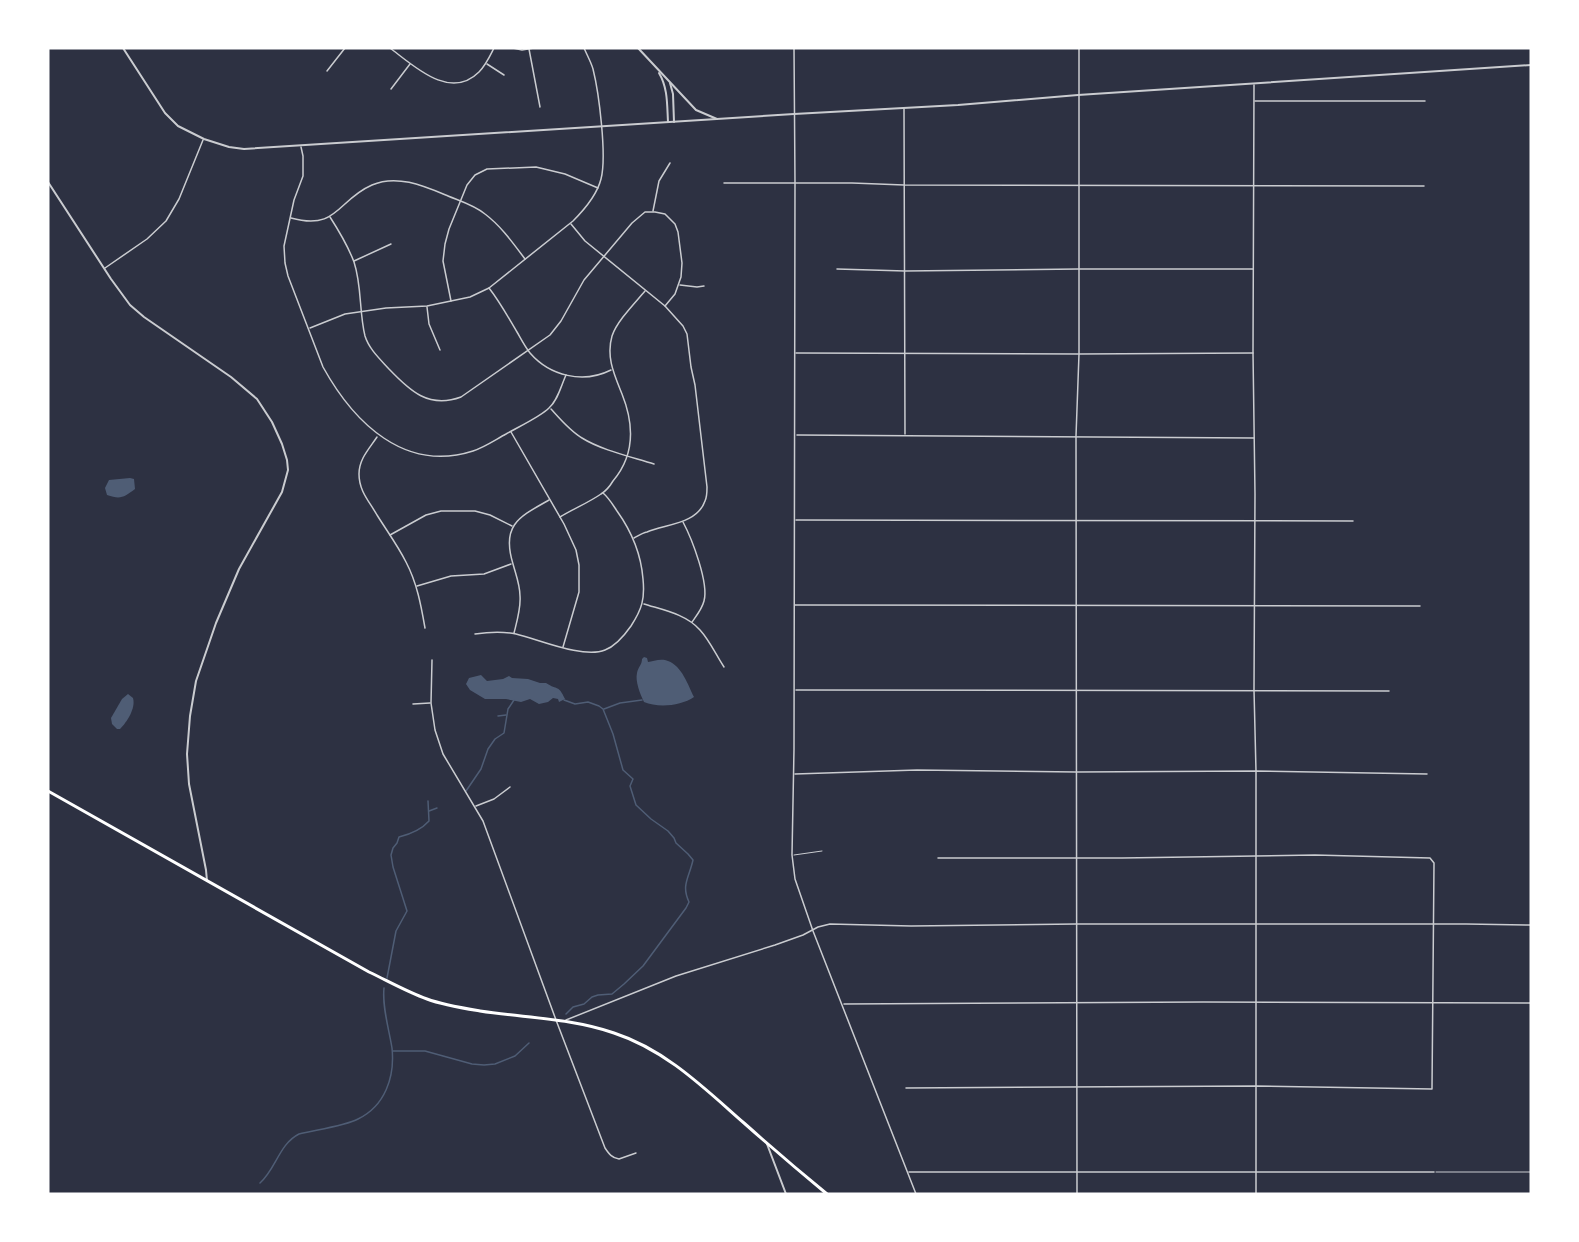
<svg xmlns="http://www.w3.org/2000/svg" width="1579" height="1242" font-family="'Work Sans',sans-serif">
  <rect width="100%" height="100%" fill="#2d3142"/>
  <g fill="#4f5d75">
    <path d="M130,478L134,479L135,489C124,497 121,500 107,495L105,488L109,480Z"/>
    <path d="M644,657L647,658L648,662C653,661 662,658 668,661C682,666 688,685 694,697C681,706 658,708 644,702C640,694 635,681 637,673C638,667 642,665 642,659Z"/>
    <path d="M481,675L487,681L503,679L509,676L512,678L528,679L540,683H546C558,691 558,684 565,699L559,702L558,699L553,698L548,702L539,704L530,699L521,702L506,699H485L470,690L466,684L469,678Z"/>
    <path d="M128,694L133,698C136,708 127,722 120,729H117L112,724L111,718L122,699Z"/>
  </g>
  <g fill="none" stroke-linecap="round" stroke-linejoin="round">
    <g stroke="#4f5d75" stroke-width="1.5">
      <path d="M564,700L575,704L588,702L599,706L603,709L613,734L623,770L633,779L630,786L636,805L651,819L668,831L674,838L676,843L688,854L693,860C689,878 681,885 689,902L686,908L643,966L624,984L612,994L598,995L592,997L584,1004L573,1007L566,1014"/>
      <polyline points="604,709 620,703 642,700"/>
      <polyline points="498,716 506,715"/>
      <polyline points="466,791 481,769 488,749 495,739 504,733 508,709 514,700"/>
      <polyline points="429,811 437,808"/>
      <path d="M387,978L396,931L407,911L393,867L391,855L393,848L397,843L399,837C411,834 421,830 429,821L428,801"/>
      <polyline points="393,1051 425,1051 472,1064 484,1065 495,1064 515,1056 529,1043"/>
      <path d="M260,1183C276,1169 279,1144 299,1134C315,1130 345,1126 358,1119C385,1106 395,1077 392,1048C389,1029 382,1007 384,988"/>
    </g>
    <g stroke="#caccd0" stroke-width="1">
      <polyline points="794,855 822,851"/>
      <polyline points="1436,1172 1531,1172"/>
    </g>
    <g stroke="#caccd0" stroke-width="1.5">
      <path d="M390,48C414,66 450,101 479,72C486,65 490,56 494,48"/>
      <polyline points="513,48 522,50 534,48"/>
      <polyline points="794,48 795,183 794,749 792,855 795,879 813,931 916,1194"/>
      <polyline points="529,49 540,107"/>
      <polyline points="487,64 504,75"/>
      <polyline points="327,71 345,48"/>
      <polyline points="1254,85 1253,353 1255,494 1254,690 1256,771 1256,1194"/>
      <polyline points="391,89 410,64"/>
      <polyline points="1255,101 1425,101"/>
      <polyline points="904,109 905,434"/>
      <path d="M301,147L303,156V176L294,200L284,246L285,263L288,276L323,367C354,423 405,473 473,451C485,447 495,440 506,434C518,427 540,417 549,408C558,400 561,386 566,375"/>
      <polyline points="724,183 852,183 904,185 1424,186"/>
      <polyline points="653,211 659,181 670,163"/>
      <path d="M330,217C339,231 348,246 354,262C362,286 359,312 365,336C369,349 380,359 389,369C410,391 429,409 461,397L550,335L561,321L584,280L632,223L645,212H655L665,214L675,224L678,232L682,263L681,277L675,294L665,306"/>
      <path d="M291,218C338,231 337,200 372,185C397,174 424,186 448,196C460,201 474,205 485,214C501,226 513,243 525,259"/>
      <path d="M571,224L585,241L665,306L683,326L687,334L691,367L695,385L707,487C707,492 707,497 705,501C697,524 666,524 647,532C642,533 638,536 634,538"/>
      <polyline points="354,261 391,244"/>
      <polyline points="105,268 147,239 166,221 179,199 203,140"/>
      <polyline points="837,269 905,271 1078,269 1253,269"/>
      <polyline points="680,285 697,287 704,286"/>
      <path d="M489,288C500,302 508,317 517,332C521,339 525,347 530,353C550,376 583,384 611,370"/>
      <polyline points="451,301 443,261 445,244 449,229 467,185 475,175 487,169 536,167 565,174 598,188"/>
      <polyline points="427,307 429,324 440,350"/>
      <path d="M310,328L345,314L386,308L427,306L470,297L489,288L573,221C585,209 597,195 601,179C607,156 599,93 593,69C591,62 587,55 584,48"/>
      <polyline points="796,353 1079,354 1253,353"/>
      <path d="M551,409C560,419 570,431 582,438C601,450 632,457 654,464"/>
      <polyline points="511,432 564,524 576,550 579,565 579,592 563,647"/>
      <polyline points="797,435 1254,438"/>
      <path d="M377,437C369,449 359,459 359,474C359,491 369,501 377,515C387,531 398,546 406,562C417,583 421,605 425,628"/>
      <path d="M560,517C573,509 588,503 601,494C606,491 610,486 613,481C635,455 634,424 622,394C614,374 606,357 612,336C617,321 635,303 645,291"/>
      <polyline points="796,520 1353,521"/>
      <path d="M683,522C692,539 709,583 704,601C702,609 697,615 692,622"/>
      <polyline points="390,535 426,515 441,511 475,511 490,515 512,526"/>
      <polyline points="417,586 451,576 484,574 511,564"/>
      <path d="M644,604C663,610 686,614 700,630C710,641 716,655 724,667"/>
      <polyline points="795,605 1420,606"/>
      <path d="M514,633C517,621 521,608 520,596C520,585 516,575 513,564C501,525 519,517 549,500"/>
      <path d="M475,634C488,632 502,631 516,634C538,639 583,659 605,650C616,646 624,636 631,626C642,609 645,599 643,579C641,553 632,532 617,511C613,505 609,498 603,493"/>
      <path d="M432,660L431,703L435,730L443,754L483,821L556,1020L605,1148C609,1154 612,1158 619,1159L636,1153"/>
      <polyline points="796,690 1389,691"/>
      <polyline points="413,704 430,703"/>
      <polyline points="795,774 917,770 1076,772 1256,771 1427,774"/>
      <polyline points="476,806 494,799 510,787"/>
      <polyline points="844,1004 1203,1002 1531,1003"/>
      <polyline points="566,1020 676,976 775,945 803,935 818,927 830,924 911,926 1076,924 1466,924 1531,925"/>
      <polyline points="906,1088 1256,1086 1432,1089 1434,863 1430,858 1315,855 1122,858 938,858"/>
      <polyline points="909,1172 1434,1172"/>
      <polyline points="1077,1194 1076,436 1079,354 1079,48"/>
    </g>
    <g stroke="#caccd0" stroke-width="2">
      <polyline points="123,48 165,113 178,126 204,139 229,147 244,149 794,114 958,105 1078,95 1531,65"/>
      <polyline points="638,48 696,110 717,119"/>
      <path d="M659,73C668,88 667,105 668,122"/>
      <polyline points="670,83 673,94 674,122"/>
      <polyline points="48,182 111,279 130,305 144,317 231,377 257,399 272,422 282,444 287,460 288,470 282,492 239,569 216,623 196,681 190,716 187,754 189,784 206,870 207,881"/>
      <polyline points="767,1144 786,1194"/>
    </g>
    <path stroke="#fff" stroke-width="3" d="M48,791L369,972C388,981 407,992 427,999C443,1005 462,1008 480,1011C525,1018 571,1018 614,1033C666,1050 704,1088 744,1123C771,1147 799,1171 827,1194"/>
  </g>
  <rect width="1579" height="1242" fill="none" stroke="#ffffff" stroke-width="99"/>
</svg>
